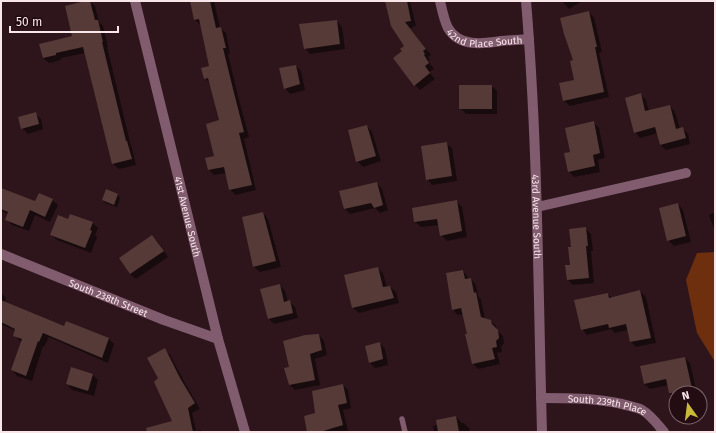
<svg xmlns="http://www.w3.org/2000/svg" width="716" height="433" font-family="'Fira Sans',sans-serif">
  <rect width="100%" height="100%" fill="#2d151b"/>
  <polygon fill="#6e2f0e" points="715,252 715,362 697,333 686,280 697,253"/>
  <g fill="#0007">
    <polygon points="89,1 95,6 99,22 103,26 108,47 107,47 131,146 132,148 136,165 119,169 113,164 85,53 61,58 61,60 49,63 43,58 73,37"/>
    <polygon points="191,1 214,1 220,28 226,33 230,53 228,54 238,96 249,137 244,139 256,190 236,195 230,190 226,173 214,175 209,170 215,157 220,121 211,84 205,78 211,66 201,25 195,20"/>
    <polygon points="386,1 410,1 416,26 410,28 431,55 428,57 430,60 428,61 434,69 429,72 435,79 420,90 415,85 403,51 406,46"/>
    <polygon points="562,1 582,1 569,9"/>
    <polygon points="589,12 594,18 602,52 599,53 609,97 570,106 564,101 575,81 575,61"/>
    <polygon points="337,21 342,27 345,49 310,54 305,48"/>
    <polygon points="296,66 301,71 305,90 290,94 285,88"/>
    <polygon points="492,86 497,91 497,114 466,114 460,108"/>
    <polygon points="641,95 646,100 649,111 670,106 675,112 680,129 682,128 688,134 690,144 666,150 660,145 658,133 640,138 635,132"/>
    <polygon points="35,114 41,119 43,129 28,134 22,128"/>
    <polygon points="594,123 599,128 605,158 598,160 600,172 574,177 569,172 571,153"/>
    <polygon points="367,126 372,132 381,161 363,167 357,161"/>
    <polygon points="446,143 452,148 457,181 432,185 427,179"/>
    <polygon points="377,183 382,189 388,210 380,213 375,208 350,214 345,209"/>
    <polygon points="1,189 36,202 52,200 58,205 50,222 35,215 29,231 12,225 6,219 8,214 1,211"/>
    <polygon points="106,191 118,195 120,198 117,207 105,203 103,200"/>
    <polygon points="456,201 462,207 467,237 447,241 441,235 439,225 421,227 415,222"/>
    <polygon points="678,204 683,210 691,242 674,246 668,240"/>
    <polygon points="715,212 715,232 709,215"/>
    <polygon points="263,213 268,219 281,267 260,272 254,267"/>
    <polygon points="69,221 93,223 98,228 95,235 97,237 91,253 57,240 51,235"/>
    <polygon points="585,228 591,234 593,251 591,251 594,283 573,285 568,280 571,265 572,248"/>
    <polygon points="152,236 158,242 168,257 136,279 130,274"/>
    <polygon points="377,268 383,273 387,288 390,287 396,292 399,303 359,313 353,308 346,276"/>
    <polygon points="463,271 468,277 469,280 471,279 476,285 478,296 481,299 485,319 490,320 496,326 497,330 503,336 504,343 501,347 502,352 497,353 500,364 478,369 473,364 468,335 464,314 458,315 453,310"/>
    <polygon points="280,285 285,291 288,302 289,301 295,307 298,318 274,324 269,319 261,289"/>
    <polygon points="640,291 646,297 656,343 636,347 631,342 628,330 615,333 611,329 587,335 582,329 608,294 612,298"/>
    <polygon points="1,293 6,298 5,302 64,328 109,339 114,344 108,363 49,337 44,347 43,346 32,381 17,376 12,370 22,342 20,341 14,335 16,331 1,324"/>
    <polygon points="319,335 324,341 327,355 315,359 320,385 295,390 290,385 290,368"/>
    <polygon points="380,343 385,349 388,365 375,368 370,363 366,347"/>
    <polygon points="165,350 170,355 186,385 200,409 192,413 196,431 200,430 203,432 166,432 174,422 160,379"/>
    <polygon points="685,358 690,363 697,393 676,393 676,412 674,410 669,385 650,389 644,384"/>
    <polygon points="93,375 98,380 94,396 72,390 67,384"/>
    <polygon points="343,385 348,390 351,408 343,410 348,431 346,431 347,432 308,432 316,413"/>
    <polygon points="456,417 462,423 464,423 469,428 470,432 434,432 433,426 438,425"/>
  </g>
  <g fill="#553a37">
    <polygon points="85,1 90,1 95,20 98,20 103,42 102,42 126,141 127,141 132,159 112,164 83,47 56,53 56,55 43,58 39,44 72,36 65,6"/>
    <polygon points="190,1 210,1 216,28 221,27 226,48 223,48 233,89 244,132 239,133 252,185 229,190 224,167 208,170 205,158 214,156 206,124 219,120 208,78 204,79 201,68 209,66 199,19 194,20"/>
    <polygon points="385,1 407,1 411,21 405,22 426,49 423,51 425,54 424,55 429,63 425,66 430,73 414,86 393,58 402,51 400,49 404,46 391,26"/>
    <polygon points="589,11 597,47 595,47 604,92 563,101 559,83 574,80 570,61 573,60 564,34 560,18"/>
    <polygon points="337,20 340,44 304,49 299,24"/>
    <polygon points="296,65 300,84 284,89 279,68"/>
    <rect x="459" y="85" width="33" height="24"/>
    <polygon points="641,93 645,111 670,105 676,129 683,127 686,138 660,145 655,127 634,133 625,98"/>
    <polygon points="36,112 39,124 21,129 18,117"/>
    <polygon points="594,121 600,153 593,155 595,166 568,172 564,153 570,152 565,128"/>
    <polygon points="367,125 376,156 356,162 348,130"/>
    <polygon points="447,142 452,176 426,180 421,146"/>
    <polygon points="377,182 383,205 374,208 371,203 344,209 339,191"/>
    <polygon points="1,188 35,201 39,193 53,199 45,217 30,210 23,227 5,220 8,212 1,209"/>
    <polygon points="106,189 118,194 114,205 102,200"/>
    <polygon points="457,200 462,231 440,236 437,219 414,222 412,208"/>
    <polygon points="678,203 686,236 667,241 659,208"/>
    <polygon points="263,212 276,261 253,267 242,217"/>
    <polygon points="70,214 93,222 90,230 92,231 85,248 50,235 58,215 68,219"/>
    <polygon points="586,227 588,246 586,246 589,278 567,280 565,265 570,265 568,247 571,247 569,229"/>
    <polygon points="152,235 164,251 130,274 119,258"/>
    <polygon points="378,267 383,287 390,286 394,298 352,308 344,275"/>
    <polygon points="463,270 465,279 471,278 474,293 476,292 481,317 491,320 492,324 498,330 499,338 496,341 497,347 492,348 495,359 472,364 465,334 467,334 461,308 452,310 446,273"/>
    <polygon points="280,284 284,302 290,300 293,313 268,319 260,289"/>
    <polygon points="640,290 651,338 630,342 626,324 609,328 608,324 581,330 574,300 608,293 609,298"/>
    <polygon points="1,300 64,326 66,321 109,338 102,358 43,333 39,342 38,341 26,376 11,370 22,339 13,336 15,329 1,322"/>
    <polygon points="319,334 322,350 310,354 315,380 289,385 284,368 289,367 283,341 305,335"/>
    <polygon points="380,342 383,359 369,363 365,346"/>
    <polygon points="165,348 180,378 195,403 188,408 193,432 147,432 146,428 172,421 154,382 158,378 147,358"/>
    <polygon points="685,357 693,393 669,393 666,379 644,384 640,366"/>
    <polygon points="71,367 93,374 88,391 66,384"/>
    <polygon points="343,384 347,403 338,405 343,425 320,432 307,432 304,416 315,413 312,391"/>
    <polygon points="456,416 459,432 438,432 436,420"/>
  </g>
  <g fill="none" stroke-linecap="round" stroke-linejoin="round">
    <polyline stroke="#815c6f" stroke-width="5.5" points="402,419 405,432"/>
    <g stroke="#815c6f" stroke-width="10">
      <path id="s1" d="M135,1L218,339L245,432"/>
      <path id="s2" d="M440,1C442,10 444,20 448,28C459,47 482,44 501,41C510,40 520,40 529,39"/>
      <path id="s3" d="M526,1C538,144 538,288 542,432"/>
      <polyline points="537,207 686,173"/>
      <path id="s4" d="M1,254L164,320L218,339"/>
      <path id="s5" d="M541,398C569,398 595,398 622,404C628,406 636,407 642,410C651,415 658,425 664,432"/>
    </g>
  </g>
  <g text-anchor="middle" stroke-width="3" stroke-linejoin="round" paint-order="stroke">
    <g font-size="10" fill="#f8e6e9" stroke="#230c12">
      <text dy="4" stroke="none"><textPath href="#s2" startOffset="69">42nd Place South</textPath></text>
      <text dy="4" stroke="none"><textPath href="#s3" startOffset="216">43rd Avenue South</textPath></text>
      <text dy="4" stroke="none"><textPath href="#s1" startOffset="222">41st Avenue South</textPath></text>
      <text dy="4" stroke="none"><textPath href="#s4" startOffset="116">South 238th Street</textPath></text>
      <text dy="4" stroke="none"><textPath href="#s5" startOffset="67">South 239th Place</textPath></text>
    </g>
  </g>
  <rect width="716" height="433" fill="none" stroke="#f8e6e9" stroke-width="4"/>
  <g transform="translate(688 405) rotate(346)"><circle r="19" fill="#230c12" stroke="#786368"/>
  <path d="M0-3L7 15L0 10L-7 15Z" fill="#caba3a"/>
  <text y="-6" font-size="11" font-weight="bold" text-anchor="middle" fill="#f8e6e9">N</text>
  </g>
  <path d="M10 26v6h108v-6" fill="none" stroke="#f8e6e9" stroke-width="2"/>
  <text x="16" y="26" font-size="12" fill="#f8e6e9" stroke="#230c12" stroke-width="3" paint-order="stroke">50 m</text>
</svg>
